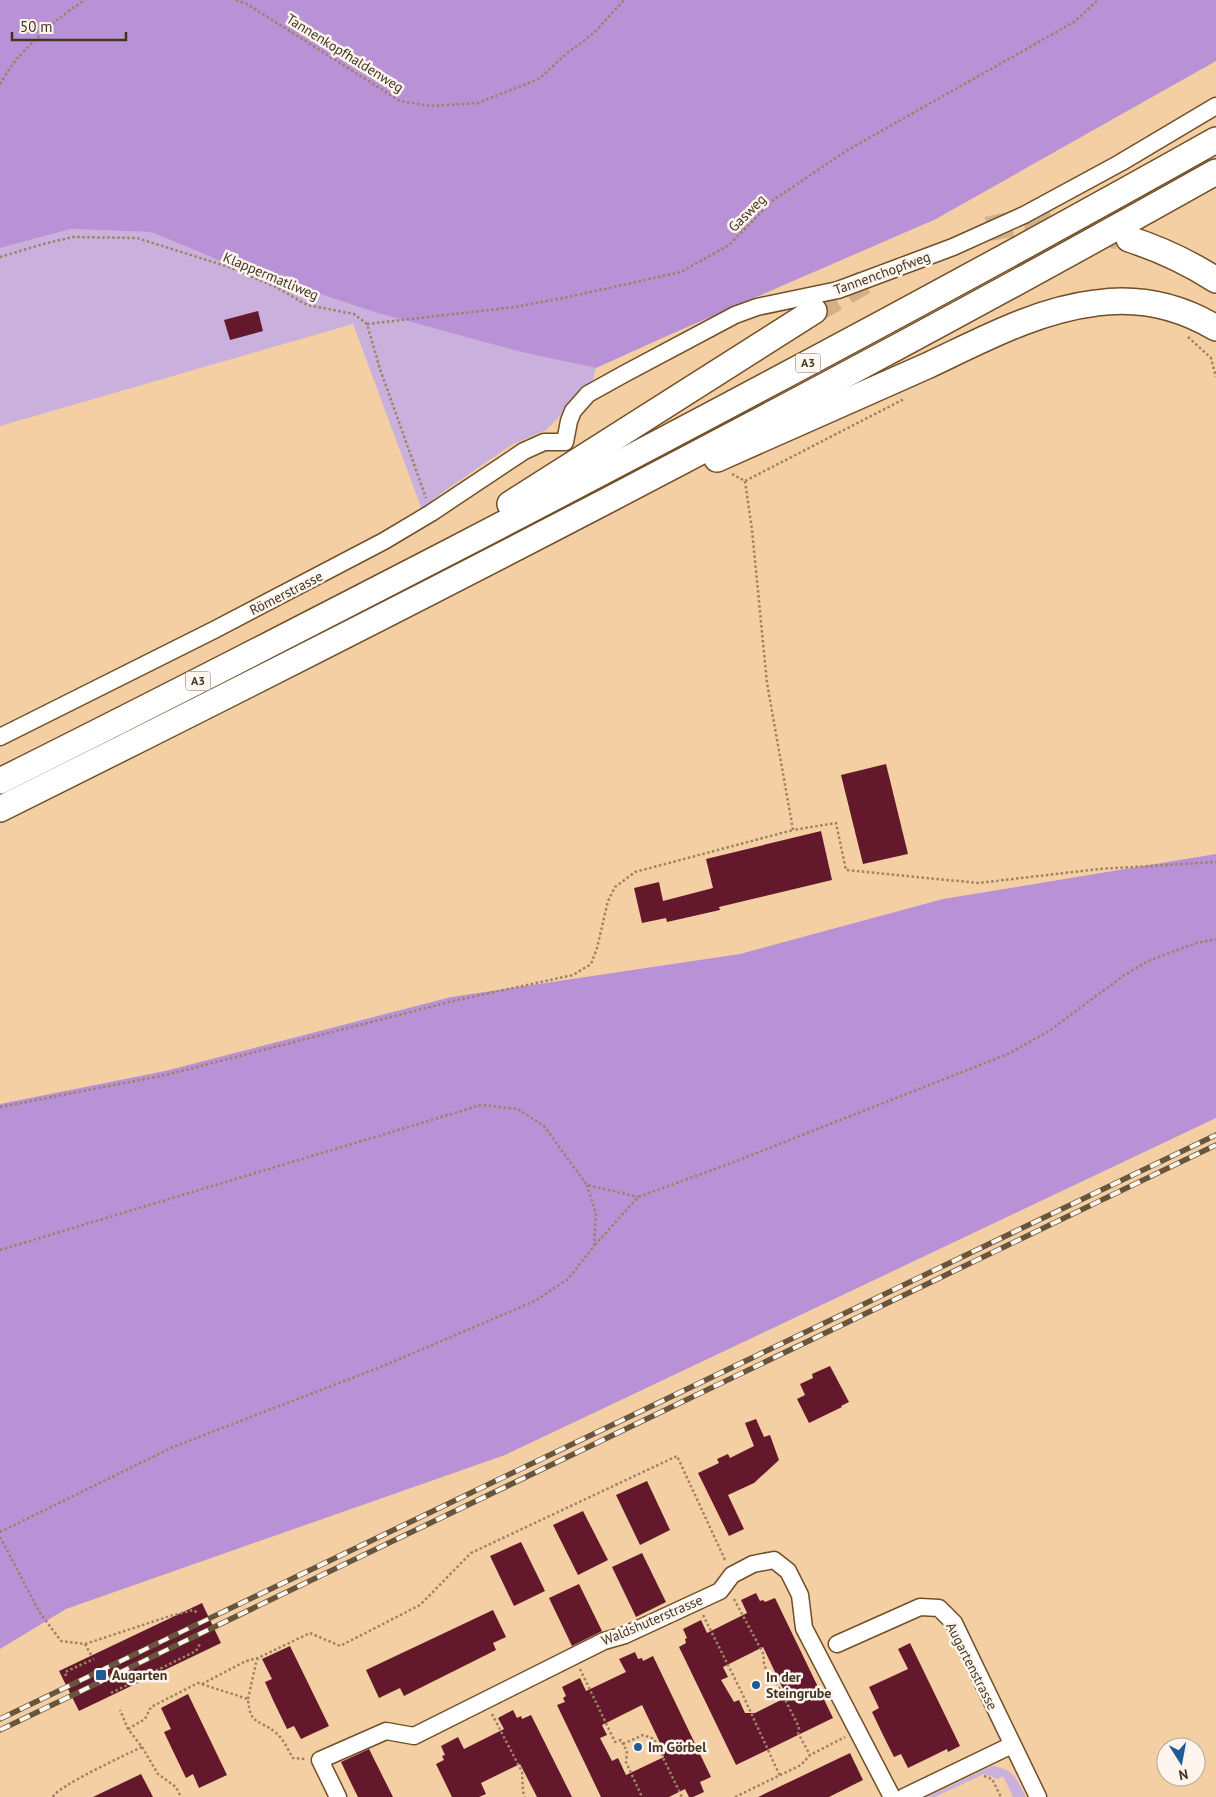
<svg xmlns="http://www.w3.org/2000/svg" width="1216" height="1797" font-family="'PT Sans',sans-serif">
  <rect width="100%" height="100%" fill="#f5cfa4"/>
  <g fill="#cab0dd">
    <polygon points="71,229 151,232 221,261 374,312 521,352 596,368 592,383 546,430 511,445 440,494 422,510 353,324 0,426 0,248"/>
    <path d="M992,1766C1014,1769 1016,1778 1026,1797H1013L1003,1776L998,1779L984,1774L935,1797H927Z"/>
  </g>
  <g fill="#b991d6">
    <polygon points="0,0 1216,0 1216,61 936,219 669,335 596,368 521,352 374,312 221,261 151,232 71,229 0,248"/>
    <polygon points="1216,854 1216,1118 505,1455 66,1609 0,1649 0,1104 165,1071 451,997 740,954 943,899"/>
  </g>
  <g fill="#63192b" fill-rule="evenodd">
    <polygon points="258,311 263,331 230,340 224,320"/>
    <polygon points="886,764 908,854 863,864 841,775"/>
    <polygon points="821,831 832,880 719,907 720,910 667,922 666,918 642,923 634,888 659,882 663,901 713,888 706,859"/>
    <polygon points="830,1366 849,1402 841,1406 842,1407 809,1423 797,1399 805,1395 800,1384 813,1378 812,1374"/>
    <polygon points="756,1419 764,1437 770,1435 779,1460 754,1483 728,1495 744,1529 729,1536 698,1473 719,1463 717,1459 728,1454 730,1458 754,1446 745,1423"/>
    <polygon points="647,1481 670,1530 640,1545 616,1495"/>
    <polygon points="583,1511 608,1560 578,1575 553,1525"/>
    <polygon points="521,1542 545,1591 514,1606 490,1556"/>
    <polygon points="642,1553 666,1602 636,1617 612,1567"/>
    <polygon points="579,1584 602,1631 572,1646 549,1598"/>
    <path d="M756,1593L760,1601L763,1600L765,1602L775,1598L833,1718L736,1765L679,1647L686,1643L685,1639L687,1638L683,1629L701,1620L707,1633L747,1613L741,1600ZM763,1647L787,1697L755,1713H745L739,1700L734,1702L721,1680L728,1677L723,1667Z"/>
    <polygon points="202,1603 221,1643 79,1711 59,1671"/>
    <polygon points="493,1610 506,1637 493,1643 496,1650 404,1696 400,1688 379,1698 366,1670"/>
    <polygon points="910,1643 960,1746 948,1752 947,1749 908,1768 901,1754 894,1757 882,1733 872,1712 879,1708 869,1687 908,1669 898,1649"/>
    <polygon points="290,1646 329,1726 301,1739 294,1726 287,1729 273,1700 265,1682 272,1679 262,1659"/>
    <path d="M635,1652L638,1659L642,1658L643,1661L653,1656L711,1777L700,1782L704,1792L693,1797H689L685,1789L669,1797H601L557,1705L565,1702L563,1698L566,1696L562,1687L580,1678L586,1691L626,1672L619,1659ZM642,1705L663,1749L661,1751L664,1757L626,1775L618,1758L612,1761L600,1738L607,1735L602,1725Z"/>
    <polygon points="188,1694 227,1775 199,1788 193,1774 186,1778 172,1749 164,1732 171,1729 161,1708"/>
    <polygon points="513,1710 517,1718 521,1716 522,1719 531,1715 572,1797 537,1797 520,1764 481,1783 486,1794 479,1797 452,1797 436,1764 444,1760 442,1756 445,1755 441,1746 458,1737 464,1749 504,1729 498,1718"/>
    <polygon points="369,1749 393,1797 358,1797 352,1785 341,1762"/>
    <polygon points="850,1753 863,1780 829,1797 758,1797"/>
    <polygon points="141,1774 153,1797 93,1797"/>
  </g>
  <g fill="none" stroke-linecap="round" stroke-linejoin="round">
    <g stroke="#d1b08a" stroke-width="25" stroke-dasharray="25 12" stroke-linecap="butt">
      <path d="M988,229C1030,217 1078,227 1119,237"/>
      <polyline points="814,311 864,282"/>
    </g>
    <g stroke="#704f27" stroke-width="19">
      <g id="minor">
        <polyline points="0,737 214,630 384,541 431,513 524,451 544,442 565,442 569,421 573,411 588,394 624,374 735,315 757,307 838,290 953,247 1024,215 1120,163 1216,106"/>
        <polyline points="837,1644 920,1607 939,1608 954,1623 1038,1797"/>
        <polyline points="338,1797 320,1760 386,1731 414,1736 604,1641 625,1635 720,1591 732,1575 753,1564 774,1560 788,1571 800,1595 804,1628 892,1797"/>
        <polyline points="904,1797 1012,1745"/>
      </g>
    </g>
    <g stroke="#704f27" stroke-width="28">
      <g id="highway">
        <path d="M1129,239C1160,249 1188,262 1216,280"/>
        <path d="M717,459C788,428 858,396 929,365C982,340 1037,310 1096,303C1138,297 1179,306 1216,328"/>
        <polyline points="510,504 814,311"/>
        <path d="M0,781C153,705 304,627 455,549C711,416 965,281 1216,140"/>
        <path d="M0,809C410,605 817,396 1216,172"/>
      </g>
    </g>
    <g stroke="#9d8264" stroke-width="2.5" stroke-dasharray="2.5 2.5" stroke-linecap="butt">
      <polyline points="236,0 247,4 400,101 430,106 478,103 539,79 566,54 595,32 624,0"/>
      <path d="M0,84C5,76 10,67 16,60C34,39 61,15 85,0"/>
      <polyline points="0,257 43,244 73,237 137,238 229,267 276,287 307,305 354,314 367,324 380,369 426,498"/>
      <polyline points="367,324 515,307 568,297 681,272 729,245 772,201 846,151 1074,22 1098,0"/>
      <polyline points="1188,337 1211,358 1216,377"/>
      <polyline points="732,474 745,481 904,399"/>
      <polyline points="745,481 752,530 767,683 793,830 836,823 846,870 978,883 1099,869 1216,862"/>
      <polyline points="0,1107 166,1075 453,1001 573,975 591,964 597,948 608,901 615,887 635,872 793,830"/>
      <polyline points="595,1245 638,1197 726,1165 1008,1054 1049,1031 1123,976 1148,961 1196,943 1216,939"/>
      <polyline points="0,1250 481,1105 518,1109 544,1126 587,1185 638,1197"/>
      <polyline points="0,1532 173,1447 383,1366 535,1301 568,1279 594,1246 596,1214 587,1185"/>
      <polyline points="0,1537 40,1613 61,1641 85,1644 91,1655"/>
      <path d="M734,1599L764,1655C762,1665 767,1672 774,1678L799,1727L798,1733L810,1755"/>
      <polyline points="703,1615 741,1691 780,1776"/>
      <polyline points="85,1644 170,1616 193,1610 198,1613"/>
      <polyline points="580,1669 615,1742 621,1740 627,1751 626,1762 642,1797"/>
      <polyline points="66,1676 65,1672 94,1659"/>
      <polyline points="202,1684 246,1661 258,1658"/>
      <polyline points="111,1693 196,1651 200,1644"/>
      <polyline points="248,1699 256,1663 258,1658 310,1633 340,1646 420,1605 471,1553 677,1456 726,1562"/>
      <polyline points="492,1714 522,1772 523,1792 525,1797"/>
      <path d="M128,1729L145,1719L151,1707L198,1683L248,1699C250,1726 259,1719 275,1732C283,1738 288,1750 293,1758L305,1759"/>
      <polyline points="623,1744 643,1735 654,1739 682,1797"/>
      <polyline points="142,1747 158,1774 176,1787 181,1797"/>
      <polyline points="984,1776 992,1779 1001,1797"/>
      <path d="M53,1797C56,1787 127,1754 142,1747L128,1729L120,1710"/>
      <polyline points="735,1797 801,1765 810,1755 845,1737"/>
    </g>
    <use href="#minor" stroke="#fff" stroke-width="16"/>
    <use href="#highway" stroke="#fff" stroke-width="25"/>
    <g stroke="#68553d" stroke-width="5.5">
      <g id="rail">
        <polyline points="0,1719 1216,1135"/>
        <polyline points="0,1730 1216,1145"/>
      </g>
    </g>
    <use href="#rail" stroke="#fef6ee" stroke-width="4" stroke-dasharray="11" stroke-linecap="butt"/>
  </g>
  <g fill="#215b93" stroke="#fef6ee" stroke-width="2">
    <rect x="95" y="1669" width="12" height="12" rx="2.5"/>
    <circle cx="756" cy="1685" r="5"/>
    <circle cx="638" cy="1747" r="5"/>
  </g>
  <g text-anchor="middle" stroke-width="5" stroke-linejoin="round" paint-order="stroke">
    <g fill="#fef6ee" stroke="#7b6e5f" stroke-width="1">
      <rect x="795.5" y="353.5" width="25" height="19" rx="4"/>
      <rect x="185.5" y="671.5" width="25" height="19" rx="4"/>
    </g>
    <g font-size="12" font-weight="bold" fill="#433422">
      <text x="808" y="367">A3</text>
      <text x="198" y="685">A3</text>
    </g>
    <g font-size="14" fill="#433422" stroke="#fef6ee">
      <text transform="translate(345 53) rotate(32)" y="5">Tannenkopfhaldenweg</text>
      <text transform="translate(747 213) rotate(-45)" y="5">Gasweg</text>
      <text transform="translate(882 273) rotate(-20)" y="5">Tannenchopfweg</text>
      <text transform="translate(271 276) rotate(23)" y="5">Klappermatliweg</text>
      <text transform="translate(286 593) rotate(-27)" y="5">Römerstrasse</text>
      <text transform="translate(652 1620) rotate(-23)" y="5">Waldshuterstrasse</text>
      <text transform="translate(972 1666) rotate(63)" y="5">Augartenstrasse</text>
    </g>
    <g font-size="14" font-weight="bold" fill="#433422" stroke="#fef6ee" text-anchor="start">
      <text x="112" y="1680">Augarten</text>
      <text x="766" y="1682">In der<tspan x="766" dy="16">Steingrube</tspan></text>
      <text x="648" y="1752">Im Görbel</text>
    </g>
  </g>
  <g transform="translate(1181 1762) rotate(169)"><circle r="24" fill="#fef6ee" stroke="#b3a89c"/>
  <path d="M0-4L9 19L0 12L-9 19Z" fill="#215b93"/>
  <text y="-8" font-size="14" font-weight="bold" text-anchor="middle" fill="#433422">N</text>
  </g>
  <path d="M12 32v8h114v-8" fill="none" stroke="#433422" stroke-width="2.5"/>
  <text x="20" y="32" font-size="15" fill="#433422" stroke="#fef6ee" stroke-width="4" paint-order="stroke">50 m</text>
</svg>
